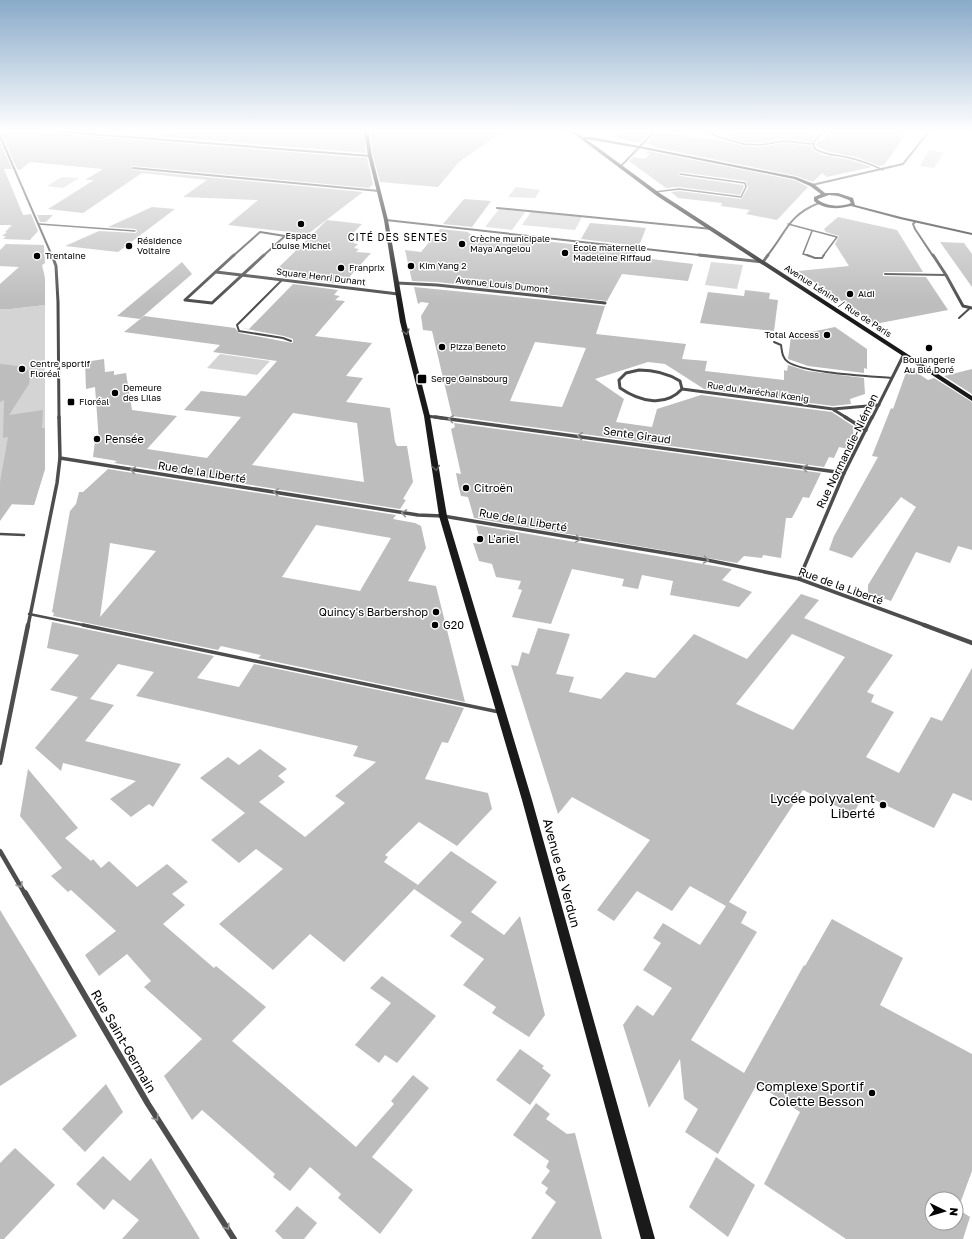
<svg xmlns="http://www.w3.org/2000/svg" width="972" height="1239" font-family="'Golos Text',sans-serif">
  <rect width="100%" height="100%" fill="#fff"/>
  <g fill="#d4d4d4">
    <polygon points="929,150 944,153 934,168 920,166"/>
    <polygon points="62,177 79,178 63,188 47,186"/>
    <polygon points="516,187 540,190 535,198 508,197"/>
    <polygon points="499,209 525,212 512,230 485,227"/>
    <polygon points="531,212 582,217 575,230 522,225"/>
    <polygon points="711,262 743,265 737,289 705,285"/>
    <polygon points="45,305 45,469 34,505 0,504 0,309 11,309"/>
    <polygon points="220,354 270,361 257,375 207,368"/>
  </g>
  <g fill="#bdbdbd" fill-rule="evenodd">
    <polygon points="10,130 367,158 373,184 369,188 133,166 131,167 133,170 363,192 308,234 228,225 258,200 183,197 207,180 142,173 83,213 48,209 94,180 85,180 103,169 30,162 20,170 17,169 2,135 0,134"/>
    <polygon points="189,130 363,130 366,153 127,134 130,133 166,136 174,131 186,132"/>
    <polygon points="370,130 505,130 459,162 438,187 380,182 373,156"/>
    <polygon points="618,130 647,130 650,133 640,143 617,138"/>
    <polygon points="664,130 670,130 671,134 725,141 744,146 760,147 784,143 812,146 814,151 822,155 850,160 872,167 827,177 822,173 813,182 796,176 653,147 655,146 646,144 656,133 663,132"/>
    <polygon points="725,130 802,130 815,137 811,142 784,139 760,143 744,142 733,139"/>
    <polygon points="832,130 864,130 883,133 885,130 905,130 900,137 903,138 884,165 879,166 856,157 827,151 817,147 816,144 819,140 822,141"/>
    <polygon points="0,142 12,169 4,169 23,215 31,214 38,231 30,240 3,239 6,236 2,236 7,232 5,232 12,225 0,225"/>
    <polygon points="648,151 794,180 808,187 777,220 746,214 750,210 721,206 722,203 678,198 671,192 679,191 741,199 748,188 746,181 680,172 678,174 680,176 743,185 744,187 740,195 679,187 666,188 629,161 633,157 645,159 651,153 646,154"/>
    <polygon points="464,199 491,201 472,227 443,224"/>
    <polygon points="152,207 175,209 118,252 65,246 99,231 136,233 137,231 136,229 108,227"/>
    <polygon points="37,215 53,215 46,222 40,222"/>
    <polygon points="838,217 897,230 923,272 885,272 883,273 883,276 926,277 948,310 875,324 798,271 849,266 835,244 839,236 826,232 824,229"/>
    <polygon points="327,220 362,224 352,234 356,234 352,238 357,239 353,243 358,244 354,248 359,249 356,252 371,253 343,284 299,279 304,273 276,270"/>
    <polygon points="590,223 627,226 646,228 639,246 581,239"/>
    <polygon points="440,229 469,232 468,233 471,234 468,238 521,244 524,239 637,251 635,257 693,264 688,281 622,274 607,301 437,282 412,281 405,250 421,252"/>
    <polygon points="940,242 964,243 972,254 972,287"/>
    <polygon points="6,244 44,245 45,263 42,265 45,278 45,305 11,309 0,309 0,284 19,267 0,266 0,250"/>
    <polygon points="182,262 192,274 140,319 117,316"/>
    <path d="M293,284L338,290L334,295L340,296L335,300L345,301L315,336L372,343L346,376L363,378L346,402L390,408L395,442L397,446H407L413,482L403,499L406,500L400,509L114,463L117,461L93,457L95,441L99,442L95,387L86,389L85,362L104,359L105,372L114,371V375L126,373L132,410L177,416L147,449L207,458L241,417L184,410L201,391L246,396L277,361L213,352L220,345L124,332L144,316L235,328L239,333L292,343L293,342V339L284,336L241,328L249,329ZM293,413L357,423L364,482L252,465Z"/>
    <path d="M414,287L605,306L596,334L686,344L682,359L707,361L705,371L784,380V370L787,371L788,365L807,371L864,378L865,394L850,399L851,404L833,406L704,389L665,364L648,362L595,379L624,399L616,422L652,427L657,409L701,395L832,412L853,426L854,445L852,450L839,447L834,458L829,457L824,467L452,416L432,331L423,330L421,316L429,303L421,302L418,304ZM535,342L586,348L562,407L510,401Z"/>
    <polygon points="745,290 770,293 769,299 778,300 774,331 700,323 708,292 744,296"/>
    <polygon points="835,327 867,349 867,369 864,368 864,373 808,366 788,359 791,336"/>
    <polygon points="0,364 19,366 28,369 30,377 29,384 9,415 43,410 42,428 45,428 45,469 34,505 12,504 0,521 0,482 8,437 3,438 4,400 0,402"/>
    <polygon points="908,367 928,380 934,378 972,402 972,550 958,546 950,563 916,552 891,601 868,593 868,585 916,507 901,497 852,558 829,550 834,536 878,457 872,456 891,408 893,409"/>
    <polygon points="972,369 972,394 944,376"/>
    <polygon points="454,423 821,473 809,498 803,497 792,518 786,518 781,558 763,555 762,558 744,556 737,563 474,518 468,497 461,496 458,484 456,473 461,474 451,429 455,427"/>
    <path d="M108,469L396,515L393,519L415,523L421,526L426,548L408,581L436,586L465,702L258,658L261,655L221,646L218,650L53,616L54,613L52,612L70,511L76,504L79,492H83ZM316,525L391,538L360,591L282,577ZM110,543L156,551L100,617L108,559Z"/>
    <polygon points="476,525 732,569 722,580 752,592 739,607 670,595 673,581 642,575 638,589 622,586 624,579 572,569 551,624 512,617 522,590 518,589 521,581 496,577 492,564 479,561 473,543 481,544"/>
    <path d="M801,594L819,600L804,618L893,655L867,692L874,695L871,702L894,712L866,757L899,773L931,717L942,721L972,668V801L953,793L934,828L864,795L853,814L803,790L729,902L747,912L741,923L757,932L691,1040L744,1073L804,965L805,966L832,919L903,958L880,1005L972,1054V1171L958,1209L970,1217L963,1239H846L764,1184L800,1112L757,1084L718,1154L685,1132L698,1109L684,1099L680,1059L649,1108L623,1025L637,1005L653,1016L672,988L643,970L661,943L653,938L663,923L700,945L726,906L690,886L672,911L637,891L614,921L597,910L650,840L572,797L558,814L511,665L518,666L522,652L529,654L538,628L570,634L556,674L574,677L569,692L601,699L626,672L655,678L694,634L747,659ZM792,634L845,657L793,730L736,704ZM932,1199H956V1223H932Z"/>
    <polygon points="52,622 214,656 197,678 239,687 254,664 464,708 448,743 442,742 425,779 488,793 492,809 457,846 419,822 385,855 388,857 384,862 418,885 344,962 310,934 273,970 219,924 283,869 256,849 239,863 211,840 245,813 200,778 228,757 239,765 260,749 287,769 278,776 285,782 259,802 305,837 345,803 335,796 376,762 353,756 358,746 136,696 154,672 118,664 90,699 114,705 85,741 181,764 153,807 149,804 131,817 110,799 136,781 63,763 61,771 35,748 78,697 50,690 79,655 47,648"/>
    <polygon points="28,769 78,828 65,838 91,861 93,859 101,868 109,861 137,887 167,864 188,882 172,894 185,905 163,924 214,968 216,966 266,1007 232,1041 356,1147 394,1104 391,1101 413,1075 429,1088 372,1157 413,1190 380,1234 338,1198 341,1194 310,1167 290,1191 273,1177 275,1174 202,1110 192,1120 164,1076 202,1039 144,987 151,981 127,954 99,976 85,955 116,931 71,890 68,892 51,876 62,868 20,816"/>
    <polygon points="451,851 497,882 471,912 504,935 520,916 545,1015 529,1037 492,1013 496,1007 463,985 484,959 450,936 462,922 414,889"/>
    <polygon points="0,910 77,1036 0,1086"/>
    <polygon points="382,976 436,1016 397,1063 385,1055 379,1063 355,1045 391,1003 370,988"/>
    <polygon points="520,1049 544,1066 542,1068 551,1075 530,1105 496,1080"/>
    <polygon points="106,1084 123,1112 85,1152 62,1129"/>
    <polygon points="536,1103 550,1114 546,1119 567,1134 575,1133 602,1239 531,1239 556,1202 545,1193 548,1188 541,1183 550,1171 546,1167 549,1161 513,1135"/>
    <polygon points="15,1148 55,1185 4,1239 0,1239 0,1163"/>
    <polygon points="103,1156 130,1181 151,1158 200,1239 122,1239 139,1220 113,1199 104,1210 76,1184"/>
    <polygon points="716,1157 755,1185 728,1237 689,1207"/>
    <polygon points="297,1206 317,1223 304,1239 283,1239 275,1231"/>
  </g>
  <g fill="none" stroke-linecap="round" stroke-linejoin="round">
    <g stroke="#4d4d4d" stroke-width="1.5">
      <polyline points="705,130 718,137 744,144 760,145 784,141 812,144"/>
      <path d="M827,130L826,132H823L813,143L815,149C825,155 835,155 846,157C859,160 871,164 883,170"/>
      <polyline points="655,192 679,189 741,197 746,187 745,183 680,174"/>
      <polyline points="39,224 135,231"/>
      <polyline points="788,224 837,237 823,256"/>
      <polyline points="810,256 803,254 812,231"/>
    </g>
    <g stroke="#4d4d4d" stroke-width="2">
      <polyline points="807,255 815,258 822,258 824,255"/>
      <polyline points="885,274 946,275"/>
      <polyline points="282,280 237,325 239,331 283,338 291,341"/>
      <polyline points="959,318 970,308"/>
      <path d="M774,342L781,345C782,351 782,358 788,362C804,373 869,376 892,378"/>
    </g>
    <g stroke="#4d4d4d" stroke-width="2.5">
      <polyline points="0,534 24,535"/>
      <polyline points="29,614 88,626"/>
    </g>
    <polyline stroke="#4d4d4d" stroke-width="3.5" points="83,625 499,712"/>
    <g stroke="#4d4d4d" stroke-width="2">
      <polyline points="37,130 370,156"/>
      <polyline points="561,130 574,132"/>
      <polyline points="649,130 655,131"/>
      <polyline points="0,136 52,256"/>
      <polyline points="620,167 655,131 662,130"/>
      <polyline points="133,168 379,191"/>
      <polyline points="812,185 903,164 930,130"/>
      <polyline points="497,208 712,229"/>
      <polyline points="386,220 708,256"/>
      <polyline points="915,222 913,224 915,229 933,256"/>
      <polyline points="233,256 260,232 285,236 263,256"/>
      <path d="M767,256C786,233 788,215 819,203"/>
    </g>
    <g stroke="#4d4d4d" stroke-width="3">
      <polyline points="52,255 56,266 58,302 59,418"/>
      <polyline points="234,255 185,300 212,303 264,255"/>
      <polyline points="699,255 763,262 768,255"/>
      <polyline points="933,255 946,275 963,306 972,308"/>
      <polyline points="216,272 398,294"/>
      <polyline points="397,283 437,285 605,303"/>
      <path d="M639,370C654,370 667,373 680,381L682,389C665,408 639,401 620,388L619,380L626,373Z"/>
      <polyline points="682,389 833,409 879,405"/>
      <polyline points="834,410 847,418"/>
      <polyline points="427,416 442,418"/>
      <polyline points="872,418 904,354"/>
    </g>
    <g stroke="#4d4d4d" stroke-width="3.5">
      <polyline points="435,417 844,473"/>
      <polyline points="845,417 866,430"/>
      <polyline points="60,458 418,515 443,516 707,560 799,579 927,626"/>
      <polyline points="799,579 844,473 872,417"/>
      <polyline points="28,626 57,483 60,458 59,417"/>
    </g>
    <g stroke="#4d4d4d" stroke-width="4.5">
      <polyline points="924,625 972,643"/>
      <polyline points="0,763 28,625"/>
      <polyline points="0,851 25,894"/>
    </g>
    <polyline stroke="#4d4d4d" stroke-width="6" points="25,893 148,1104 234,1239"/>
    <g fill="#1a1a1a" fill-rule="evenodd">
      <polygon points="364,130 368,130 372,156 388,220 406,322 430,416 447,516 532,800 655,1239 641,1239 522,800 439,516 424,416 400,322 384,220 368,156"/>
      <path d="M569,130H574L583,137H591L639,146L796,177L814,184L825,193H838L853,198L855,205L901,217L972,233V235L900,219L851,206C839,209 824,210 814,201V197L821,194L810,186L794,179L639,148L586,139L661,194L972,396V401L657,196ZM829,195L838,196L849,200L851,203C840,207 828,207 818,200V199Z"/>
    </g>
  </g>
  <defs><path id="oneway-chevron" d="M-2-3.5L2.5 0L-2 3.5" fill="none" stroke-width="1.6" stroke-linecap="round" stroke-linejoin="round"/></defs>
  <g stroke="#5f5f5f">
    <use href="#oneway-chevron" transform="translate(406 332) rotate(75)"/>
    <use href="#oneway-chevron" transform="translate(436 468) rotate(82)"/>
  </g>
  <g stroke="#949494">
    <use href="#oneway-chevron" transform="translate(451 419) rotate(-172)"/>
    <use href="#oneway-chevron" transform="translate(580 436) rotate(-172)"/>
    <use href="#oneway-chevron" transform="translate(805 468) rotate(-172)"/>
    <use href="#oneway-chevron" transform="translate(133 470) rotate(-171)"/>
    <use href="#oneway-chevron" transform="translate(276 492) rotate(-171)"/>
    <use href="#oneway-chevron" transform="translate(404 513) rotate(-171)"/>
    <use href="#oneway-chevron" transform="translate(578 539) rotate(10)"/>
    <use href="#oneway-chevron" transform="translate(706 560) rotate(10)"/>
    <use href="#oneway-chevron" transform="translate(20 885) rotate(60)"/>
    <use href="#oneway-chevron" transform="translate(156 1118) rotate(57)"/>
    <use href="#oneway-chevron" transform="translate(227 1227) rotate(57)"/>
  </g>
  <linearGradient id="sky" x2="0" y2="1"><stop stop-color="#89aac9"/><stop offset="0.43" stop-color="#fff"/><stop offset="1" stop-color="#fff" stop-opacity="0"/></linearGradient>
  <rect width="972" height="304" fill="url(#sky)"/>
  <g fill="#000" stroke="#fff" stroke-width="1.5">
    <circle cx="301" cy="224" r="4"/>
    <circle cx="462" cy="244" r="4"/>
    <circle cx="129" cy="246" r="4"/>
    <circle cx="565" cy="253" r="4"/>
    <circle cx="37" cy="256" r="4"/>
    <circle cx="411" cy="266" r="4"/>
    <circle cx="341" cy="268" r="4"/>
    <circle cx="850" cy="294" r="4"/>
    <circle cx="827" cy="335" r="4"/>
    <circle cx="442" cy="347" r="4"/>
    <circle cx="929" cy="348" r="4"/>
    <circle cx="22" cy="369" r="4"/>
    <rect x="417" y="374" width="10" height="10" rx="2"/>
    <circle cx="115" cy="393" r="4"/>
    <rect x="67" y="398" width="8" height="8" rx="2"/>
    <circle cx="97" cy="439" r="4"/>
    <circle cx="466" cy="488" r="4"/>
    <circle cx="480" cy="539" r="4"/>
    <circle cx="436" cy="612" r="4"/>
    <circle cx="435" cy="625" r="4"/>
    <circle cx="883" cy="805" r="4"/>
    <circle cx="872" cy="1093" r="4"/>
  </g>
  <g text-anchor="middle" stroke-width="3" stroke-linejoin="round" paint-order="stroke">
    <g font-size="9" fill="#000" stroke="#fff" text-anchor="start">
      <text x="301" y="239" text-anchor="middle">Espace<tspan x="301" dy="10">Louise Michel</tspan></text>
      <text x="470" y="242">Crèche municipale<tspan x="470" dy="10">Maya Angelou</tspan></text>
      <text x="137" y="244">Résidence<tspan x="137" dy="10">Voltaire</tspan></text>
      <text x="573" y="251">École maternelle<tspan x="573" dy="10">Madeleine Riffaud</tspan></text>
      <text x="45" y="259">Trentaine</text>
      <text x="419" y="269">Kim Yang 2</text>
      <text x="349" y="271">Franprix</text>
      <text x="858" y="297">Aldi</text>
      <text x="819" y="338" text-anchor="end">Total Access</text>
      <text x="450" y="350">Pizza Beneto</text>
      <text x="929" y="363" text-anchor="middle">Boulangerie<tspan x="929" dy="10">Au Blé Doré</tspan></text>
      <text x="30" y="367">Centre sportif<tspan x="30" dy="10">Floréal</tspan></text>
      <text x="431" y="382">Serge Gainsbourg</text>
      <text x="123" y="391">Demeure<tspan x="123" dy="10">des Lilas</tspan></text>
      <text x="79" y="405">Floréal</text>
    </g>
    <g font-size="9" fill="#000" stroke="#fff">
      <text transform="translate(321 277) rotate(7)" y="3">Square Henri Dunant</text>
      <text transform="translate(502 285) rotate(6)" y="3">Avenue Louis Dumont</text>
      <text transform="translate(838 301) rotate(33)" y="3">Avenue Lénine / Rue de Paris</text>
      <text transform="translate(758 392) rotate(8)" y="3">Rue du Maréchal Kœnig</text>
    </g>
    <g font-size="10" letter-spacing="1" fill="#000" stroke="#fff">
      <text x="398" y="241">CITÉ DES SENTES</text>
    </g>
    <g font-size="11" fill="#000" stroke="#fff">
      <text transform="translate(637 435) rotate(8)" y="4">Sente Giraud</text>
      <text transform="translate(847 451) rotate(-64)" y="4">Rue Normandie-Niémen</text>
      <text transform="translate(202 472) rotate(9)" y="4">Rue de la Liberté</text>
      <text transform="translate(523 520) rotate(10)" y="4">Rue de la Liberté</text>
      <text transform="translate(841 586) rotate(20)" y="4">Rue de la Liberté</text>
    </g>
    <g font-size="11" fill="#000" stroke="#fff" text-anchor="start">
      <text x="105" y="443">Pensée</text>
      <text x="474" y="492">Citroën</text>
      <text x="488" y="543">L'ariel</text>
      <text x="428" y="616" text-anchor="end">Quincy's Barbershop</text>
      <text x="443" y="629">G20</text>
    </g>
    <g font-size="13" fill="#000" stroke="#fff" text-anchor="end">
      <text x="875" y="803">Lycée polyvalent<tspan x="875" dy="15">Liberté</tspan></text>
      <text x="864" y="1091">Complexe Sportif<tspan x="864" dy="15">Colette Besson</tspan></text>
    </g>
    <g font-size="13" fill="#000" stroke="#fff">
      <text transform="translate(562 873) rotate(75)" y="5">Avenue de Verdun</text>
      <text transform="translate(124 1041) rotate(60)" y="5">Rue Saint-Germain</text>
    </g>
  </g>
  <g transform="translate(944 1211) rotate(95)"><circle r="19" fill="#ffffff" stroke="#999999"/>
  <path d="M0-3L7 15L0 10L-7 15Z" fill="#000000"/>
  <text y="-6" font-size="11" font-weight="bold" text-anchor="middle" fill="#000000">N</text>
  </g>
</svg>
